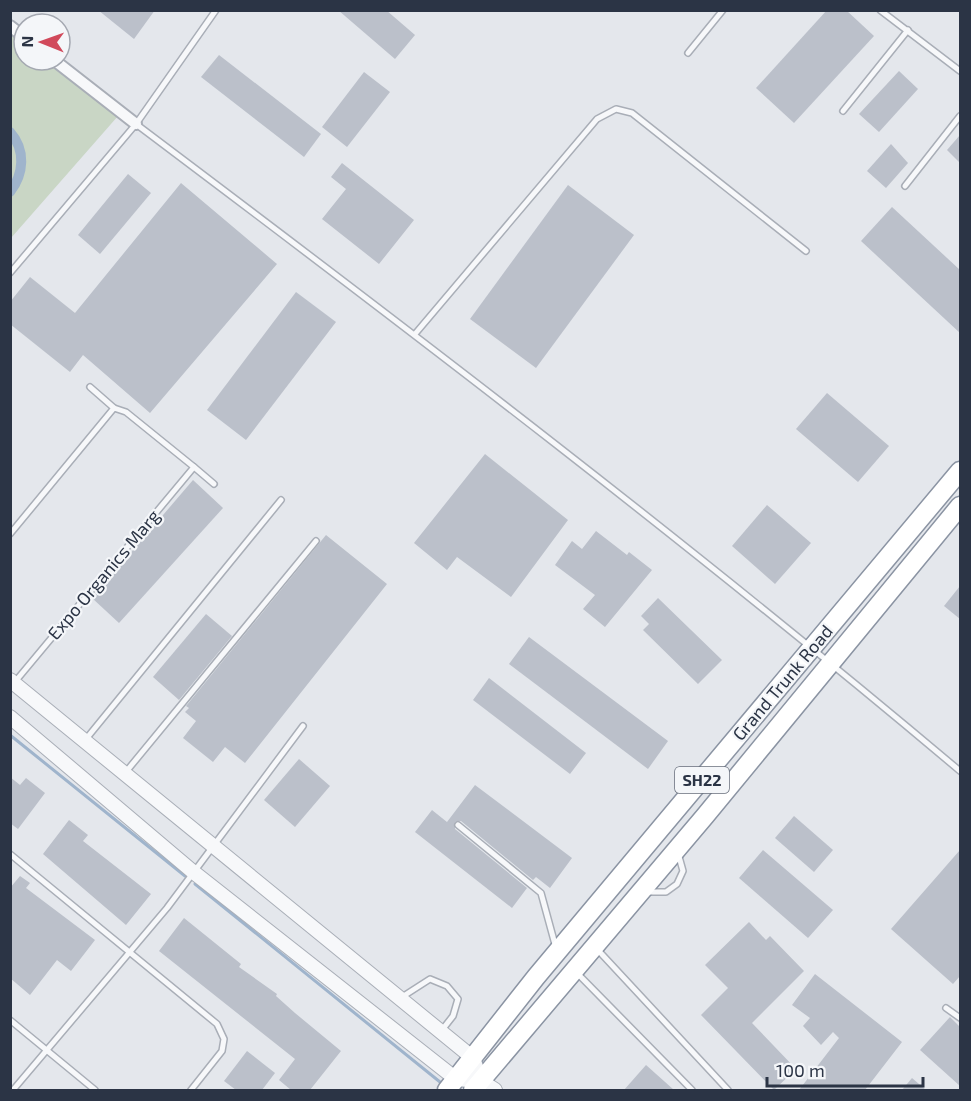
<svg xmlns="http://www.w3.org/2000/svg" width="971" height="1101" font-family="'Exo 2',sans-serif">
  <rect width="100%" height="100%" fill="#e4e7ec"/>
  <polygon fill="#c9d6c5" points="11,35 24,46 24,60 43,60 118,116 11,238"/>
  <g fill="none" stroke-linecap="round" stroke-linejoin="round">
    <g stroke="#9fb4cc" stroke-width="3">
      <polyline points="10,735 185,876"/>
      <polyline points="195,884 440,1082"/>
    </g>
    <path stroke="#9fb4cc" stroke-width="10" d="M10,132C26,150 24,174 10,192"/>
  </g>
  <g fill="#bbc0ca">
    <polygon points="98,10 155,10 134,39"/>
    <polygon points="338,10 386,10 415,35 395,59"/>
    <polygon points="827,10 846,10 874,36 794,123 756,88"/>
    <polygon points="219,55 321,134 304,157 201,77"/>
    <polygon points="899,71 918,89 879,132 859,114"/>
    <polygon points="364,72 390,92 347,147 322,127"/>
    <polygon points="960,135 960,163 947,150"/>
    <polygon points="891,144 908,163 886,188 867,171"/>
    <polygon points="342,163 414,220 379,264 322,219 346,189 331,177"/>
    <polygon points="128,174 151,193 100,254 78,235"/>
    <polygon points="181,183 277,264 150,413 83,355 70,372 10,324 10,302 30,277 75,313"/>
    <polygon points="568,185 634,235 536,368 470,319"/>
    <polygon points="892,207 960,270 960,333 861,241"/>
    <polygon points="296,292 336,322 246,440 207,410"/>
    <polygon points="827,393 889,446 858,482 796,429"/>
    <polygon points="485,454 568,520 511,597 457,557 447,570 414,543"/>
    <polygon points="193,480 223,508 119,623 92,598"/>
    <polygon points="767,505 811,543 775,584 732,546"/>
    <polygon points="596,531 627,555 629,552 652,570 605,627 583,609 595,595 555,565 572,541 582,549"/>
    <polygon points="326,535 387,584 245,763 225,747 213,762 183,738 196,721 185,712 189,708 186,706"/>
    <polygon points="960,586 960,619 944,606"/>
    <polygon points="658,598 722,660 698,684 643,630 649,624 641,616"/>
    <polygon points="206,614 232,636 179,700 153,677"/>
    <polygon points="529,637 668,741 648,769 509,664"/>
    <polygon points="489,678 586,753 570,774 473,700"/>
    <polygon points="299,759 330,786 295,827 264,800"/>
    <polygon points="10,777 20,785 26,778 45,793 18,829 10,823"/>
    <polygon points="475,785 572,858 550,888 536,877 533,880 461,821 455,822 455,829 527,888 512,908 415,832 432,810 447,822"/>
    <polygon points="794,816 833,850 814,872 775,838"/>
    <polygon points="69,820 88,835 83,841 151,894 126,925 43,854"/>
    <polygon points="763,850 833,910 808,938 739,878"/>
    <polygon points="960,850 960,976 953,984 891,929"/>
    <polygon points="20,876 30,883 26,888 95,940 71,971 57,960 30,995 10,978 10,888"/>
    <polygon points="184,918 241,964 239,967 277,994 276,996 295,1013 341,1051 310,1090 291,1090 279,1080 295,1059 159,951"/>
    <polygon points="749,922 766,940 770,936 804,971 752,1023 796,1069 774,1090 701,1015 728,988 705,965"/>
    <polygon points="815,974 902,1042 865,1090 799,1090 839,1038 833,1032 821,1045 803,1026 810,1018 792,1005"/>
    <polygon points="950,1017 960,1027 960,1086 920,1050"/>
    <polygon points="247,1051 275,1073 262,1090 236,1090 224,1081"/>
    <polygon points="646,1065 674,1090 624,1090"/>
    <polygon points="912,1078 926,1090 902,1090"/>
  </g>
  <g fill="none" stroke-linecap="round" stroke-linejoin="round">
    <g stroke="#a9aeb7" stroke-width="8">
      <g id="service">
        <polyline points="880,10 960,71"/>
        <polyline points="688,53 723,10"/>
        <polyline points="843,111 908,30"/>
        <path d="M136,124C415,334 693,546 960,771"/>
        <polyline points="905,186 960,116"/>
        <polyline points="10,273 136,124 216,10"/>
        <polyline points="415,334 597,119 616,109 632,113 806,251"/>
        <polyline points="90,387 114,408"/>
        <polyline points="194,467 214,484"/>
        <polyline points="10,534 114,408 126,412 194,467 14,683"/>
        <polyline points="86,739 281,500"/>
        <polyline points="125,773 316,541"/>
        <polyline points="458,825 541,893 556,948"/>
        <polyline points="10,854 217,1024 224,1039 222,1051 191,1090"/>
        <polyline points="647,892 666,892 677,884 683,871 678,853"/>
        <polyline points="596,948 728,1090"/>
        <polyline points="577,973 692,1090"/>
        <polyline points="402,997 430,979 447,986 458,999 453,1016 442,1030"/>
        <polyline points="946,1008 960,1018"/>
        <polyline points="10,1020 95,1090"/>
        <polyline points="13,1090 167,908 303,726"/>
      </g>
    </g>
    <g stroke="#a9aeb7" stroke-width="14">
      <g id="minor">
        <polyline points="10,26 24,37"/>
        <polyline points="54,60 136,124"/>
      </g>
    </g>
    <g stroke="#a9aeb7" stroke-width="16">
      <g id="tertiary">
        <polyline points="10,680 473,1058 481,1081"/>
        <polyline points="10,717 192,871 456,1079 481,1081 495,1090"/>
      </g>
    </g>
    <g stroke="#8b94a3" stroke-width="21">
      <g id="trunk">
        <polyline points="447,1090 536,977 960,471"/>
        <polyline points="473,1090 705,816 960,506"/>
      </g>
    </g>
    <use href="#service" stroke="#f7f8fa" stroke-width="5"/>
    <use href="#minor" stroke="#f7f8fa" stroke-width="10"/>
    <use href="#tertiary" stroke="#f7f8fa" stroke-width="14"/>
    <use href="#trunk" stroke="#fff" stroke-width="18"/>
  </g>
  <g text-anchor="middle" stroke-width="4.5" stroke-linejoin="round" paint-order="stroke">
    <rect fill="#f4f6f9" stroke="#676e7b" stroke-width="1.5" x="675" y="767" width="54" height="26" rx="4.5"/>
    <g font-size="16" font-weight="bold" fill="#2b3445">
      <text x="702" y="786">SH22</text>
    </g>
    <g font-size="18" fill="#2b3445" stroke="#f4f6f9">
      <text transform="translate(104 575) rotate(-50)" y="6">Expo Organics Marg</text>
      <text transform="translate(783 683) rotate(-50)" y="6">Grand Trunk Road</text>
    </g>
  </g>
  <rect width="971" height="1101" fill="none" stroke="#2b3445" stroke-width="24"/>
  <g transform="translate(42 42) rotate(271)"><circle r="28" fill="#f4f6f9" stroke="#a4a8b1" stroke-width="1.5"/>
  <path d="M0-4.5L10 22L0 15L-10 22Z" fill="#d1495b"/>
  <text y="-9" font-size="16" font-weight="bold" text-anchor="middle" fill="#2b3445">N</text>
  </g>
  <path d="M767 1077v9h156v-9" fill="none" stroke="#2b3445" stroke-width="3"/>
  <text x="776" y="1077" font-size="18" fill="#2b3445" stroke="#f4f6f9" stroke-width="4.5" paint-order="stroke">100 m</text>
</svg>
